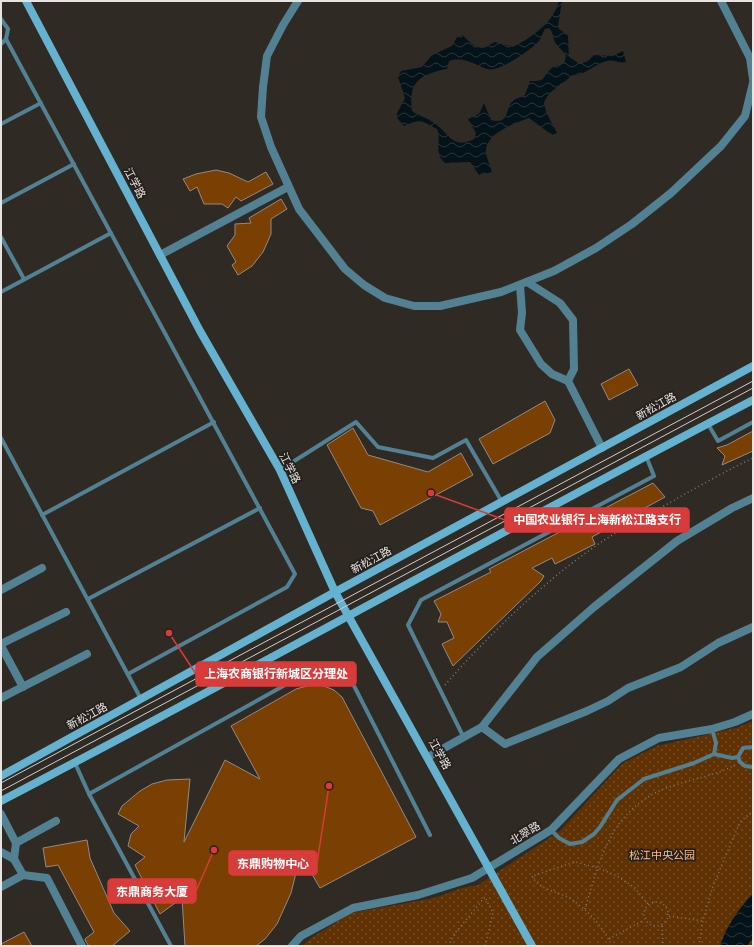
<svg xmlns="http://www.w3.org/2000/svg" width="754" height="947" font-family="Raleway,'Noto Sans SC',sans-serif">
  <defs>
    <pattern id="grass-dots" width="8" height="8" patternUnits="userSpaceOnUse"><rect width="8" height="8" fill="#603103"/><path d="M2 2h.1M6 6h.1" fill="none" stroke="#774f27" stroke-width="1.8" stroke-linecap="round"/></pattern>
    <pattern id="water-waves" width="16" height="10" patternUnits="userSpaceOnUse"><rect width="16" height="10" fill="#041319"/><path d="M0 5q4-4 8 0t8 0" fill="none" stroke="#29353a"/></pattern>
  </defs>
  <rect width="100%" height="100%" fill="#302a25"/>
  <polygon fill="url(#grass-dots)" points="753,721 753,946 302,946 311,938 351,913 434,898 462,888 478,885 560,831 623,763 657,746 736,728"/>
  <g fill="url(#water-waves)" fill-rule="evenodd">
    <path d="M559,1H562L558,26L559,29L568,35L569,57L580,64L588,61L594,55L613,56L623,51L626,62C619,64 614,59 607,61C595,63 586,76 572,75C563,85 548,90 544,103L546,112L557,133L552,135L529,118C514,124 485,133 486,153C487,159 490,166 492,172L479,175L470,162L445,163C433,153 442,142 437,129C421,121 422,118 404,126L397,118V113L405,98L398,77L401,71L422,67L432,55L452,46L457,37L463,35C468,41 478,51 486,47C489,46 492,43 495,42L513,47C532,37 553,23 559,1ZM549,28C553,32 552,35 554,40C556,46 563,50 566,56L564,63C560,66 555,65 552,68C542,75 548,82 530,81L525,95C522,97 516,98 513,101C504,108 511,125 491,120L484,103L479,114L468,119L476,133L474,139C453,150 450,134 434,123C428,118 419,116 412,111C408,82 420,74 447,69L449,61C464,56 473,64 487,69C498,73 529,51 538,42C542,38 542,34 545,29Z"/>
    <path d="M753,893V938L747,946H720C726,926 739,909 753,893Z"/>
  </g>
  <g fill="#7a3f03" stroke="#928a85">
    <polygon points="216,170 229,173 248,182 266,172 273,184 241,201 236,197 228,208 222,204 204,204 197,187 190,191 183,179 196,174"/>
    <polygon points="281,199 287,209 271,219 271,234 263,252 252,266 238,275 232,265 236,262 227,246 235,235 235,224 251,223 249,218"/>
    <polygon points="629,369 638,385 609,400 601,384"/>
    <polygon points="545,401 555,420 550,433 493,464 479,439"/>
    <polygon points="353,428 368,455 428,472 461,453 473,475 380,525 373,511 361,508 327,445"/>
    <polygon points="753,431 753,451 722,465 725,456 717,448 727,445"/>
    <polygon points="653,483 665,497 592,537 595,544 555,564 552,558 532,568 544,576 541,581 453,666 442,644 454,638 447,622 438,622 441,614 434,601 491,572 489,569"/>
    <polygon points="314,684 324,686 334,690 342,697 416,837 320,888 298,850 295,877 291,893 277,924 265,939 256,946 185,946 182,898 160,914 135,865 145,857 128,846 131,834 139,826 118,814 122,806 140,791 152,784 167,780 190,779 184,842 225,760 260,779 231,726 296,689"/>
    <polygon points="87,840 90,858 114,913 130,931 112,946 89,946 86,942 85,939 94,932 58,865 46,867 43,848"/>
    <polygon points="24,932 32,946 1,946 1,944"/>
  </g>
  <g fill="none" stroke-linecap="round" stroke-linejoin="round">
    <g stroke="#7f7a76" stroke-width="1.5" stroke-dasharray="1 3" stroke-linecap="butt">
      <path d="M445,685C491,632 550,575 609,537C626,526 644,517 662,507C692,490 722,473 753,458"/>
      <circle cx="656" cy="914" r="12"/>
      <path d="M585,909C599,862 609,816 657,792C682,780 711,778 735,765"/>
      <polyline points="669,916 703,921"/>
      <polyline points="662,926 663,946"/>
      <polyline points="609,939 644,920"/>
      <polyline points="448,946 456,932 485,897 493,913 485,946"/>
      <path d="M612,946C603,927 589,911 571,899C559,891 539,891 532,876L575,862L598,868L615,875L634,887L648,904"/>
      <polyline points="699,946 702,924 713,886 740,822 753,811"/>
    </g>
    <g stroke="#538194" stroke-width="4">
      <polyline points="1,19 8,29 6,39 1,44"/>
      <polyline points="6,39 295,574 287,587 128,674"/>
      <polyline points="1,124 41,103"/>
      <polyline points="1,203 74,164"/>
      <polyline points="1,237 24,279"/>
      <polyline points="1,292 111,233"/>
      <polyline points="708,424 718,441 753,422"/>
      <polyline points="1,438 141,699"/>
      <polyline points="280,470 356,422 378,447 433,458 466,440 502,502"/>
      <polyline points="42,515 214,422"/>
      <polyline points="88,599 260,508"/>
      <polyline points="463,736 408,625 421,600 654,476 646,456"/>
      <polyline points="753,747 743,748 738,757 740,762 745,766 753,767"/>
      <polyline points="714,754 732,758 738,757"/>
      <polyline points="75,763 89,794 171,946"/>
      <polyline points="89,794 323,664 348,674 430,835"/>
      <polyline points="551,830 559,838 570,844 582,842 594,834 600,827 617,800 644,779 694,763 714,754 716,743 712,729"/>
    </g>
    <g stroke="#538194" stroke-width="8">
      <polyline points="298,1 283,25 267,56 263,87 261,117 271,147 299,209 345,269 364,285 385,298 414,306 440,306 501,292 554,271 596,248 632,224 671,193 721,146 745,116 753,83"/>
      <polyline points="721,1 750,58 753,79"/>
      <polyline points="160,255 288,187"/>
      <polyline points="527,282 560,303 573,320 574,369 568,381 602,448"/>
      <polyline points="520,285 522,313 520,330 541,364 552,374 568,381"/>
      <polyline points="1,590 42,568"/>
      <polyline points="1,644 66,612"/>
      <polyline points="1,646 23,687"/>
      <polyline points="1,698 87,654"/>
      <polyline points="482,727 505,744 587,711 608,701 628,688 681,667 718,643 753,627"/>
      <polyline points="428,757 482,727 537,657 594,607 677,541 732,508 753,498"/>
      <polyline points="1,814 16,843 14,859"/>
      <polyline points="16,843 56,821"/>
      <polyline points="1,852 14,859 23,875"/>
      <polyline points="1,887 23,875 47,878 82,946"/>
      <polyline points="292,946 301,936 353,908 418,895 472,878 551,830 619,759 659,738 712,729 735,722 753,714"/>
    </g>
    <g stroke="#65b1d0" stroke-width="8">
      <polyline points="26,1 200,331 280,470 335,592 532,946"/>
      <polyline points="1,776 335,592 753,366"/>
      <path d="M1,801C253,670 501,531 753,400"/>
    </g>
    <g stroke="#d0ccc9" stroke-width="1">
      <polyline points="1,783 753,381"/>
      <polyline points="1,791 753,388"/>
    </g>
  </g>
  <g text-anchor="middle" stroke-width="3.5" stroke-linejoin="round" paint-order="stroke">
    <g font-size="11" fill="#e7e3e0" stroke="#26201c">
      <text transform="translate(135 183) rotate(62)" y="4">江学路</text>
      <text transform="translate(656 406) rotate(-29)" y="4">新松江路</text>
      <text transform="translate(290 468) rotate(63)" y="4">江学路</text>
      <text transform="translate(371 560) rotate(-28)" y="4">新松江路</text>
      <text transform="translate(87 716) rotate(-28)" y="4">新松江路</text>
      <text transform="translate(440 754) rotate(61)" y="4">江学路</text>
      <text transform="translate(525 833) rotate(-31)" y="4">北翠路</text>
    </g>
    <g font-size="11" fill="#f9b98b" stroke="#26201c">
      <text x="662" y="859">松江中央公园</text>
    </g>
  </g>
  <path fill="none" stroke="#d83b3a" stroke-width="1.5" d="M431 493L505 520M169 633L196 674M329 786L317 863M214 850L196 891"/>
  <g fill="#d83b3a" stroke="#26201c" stroke-width="1.5">
    <circle cx="431" cy="493" r="4"/>
    <circle cx="169" cy="633" r="4"/>
    <circle cx="329" cy="786" r="4"/>
    <circle cx="214" cy="850" r="4"/>
  </g>
  <g fill="#d83b3a" stroke="#d83b3a" stroke-width="1.5">
    <rect x="505" y="508" width="184" height="24" rx="4"/>
    <rect x="196" y="662" width="160" height="24" rx="4"/>
    <rect x="229" y="851" width="88" height="24" rx="4"/>
    <rect x="108" y="879" width="88" height="24" rx="4"/>
  </g>
  <g font-size="12" text-anchor="middle" font-weight="bold" fill="#fff">
    <text x="597" y="524">中国农业银行上海新松江路支行</text>
    <text x="276" y="678">上海农商银行新城区分理处</text>
    <text x="273" y="868">东鼎购物中心</text>
    <text x="152" y="896">东鼎商务大厦</text>
  </g>
  <rect width="754" height="947" fill="none" stroke="#e7e3e0" stroke-width="4"/>
</svg>
